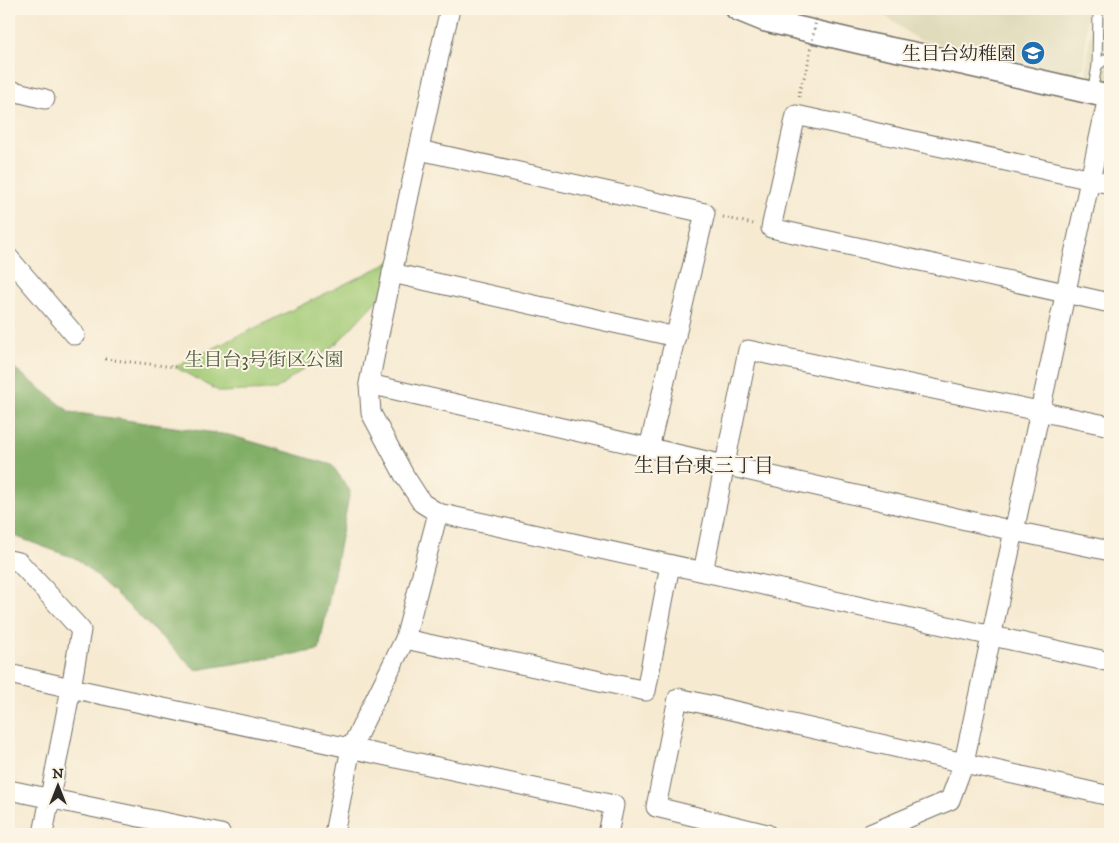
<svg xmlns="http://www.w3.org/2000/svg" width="1119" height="843" font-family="'IM FELL DW Pica','Noto Serif JP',serif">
  <rect width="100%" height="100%" fill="#fcf5e5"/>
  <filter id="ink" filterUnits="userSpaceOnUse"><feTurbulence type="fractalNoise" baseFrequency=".02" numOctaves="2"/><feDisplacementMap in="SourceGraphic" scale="10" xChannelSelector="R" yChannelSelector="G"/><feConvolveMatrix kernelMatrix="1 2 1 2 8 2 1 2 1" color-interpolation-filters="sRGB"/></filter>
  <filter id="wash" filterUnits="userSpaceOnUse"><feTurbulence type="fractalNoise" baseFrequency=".0096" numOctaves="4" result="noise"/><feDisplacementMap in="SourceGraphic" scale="20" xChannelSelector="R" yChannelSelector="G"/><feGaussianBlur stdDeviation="1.12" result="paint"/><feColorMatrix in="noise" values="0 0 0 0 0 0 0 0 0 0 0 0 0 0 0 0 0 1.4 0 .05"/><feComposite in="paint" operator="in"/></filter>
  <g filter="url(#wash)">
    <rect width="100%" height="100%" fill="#f6ead1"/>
    <g fill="#e0dcbb">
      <polygon points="887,9 1087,9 1084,67 1076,73 917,39 885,16"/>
      <polygon points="1092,9 1110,9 1110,92 1085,87"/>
    </g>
    <polygon fill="#a2ca75" stroke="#667a50" points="396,259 389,287 337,343 276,390 220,392 175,367"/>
    <polygon fill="#81ae66" stroke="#566c48" points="9,364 70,412 229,435 332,465 350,491 319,650 196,670 113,591 77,559 9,534"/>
  </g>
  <g filter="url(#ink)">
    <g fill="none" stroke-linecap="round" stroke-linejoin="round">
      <g stroke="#726e65" stroke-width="11">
        <g id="service">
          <polyline points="1097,66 1110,56"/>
          <polyline points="1092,93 1097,66 1098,9"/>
        </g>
      </g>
      <g stroke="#726e65" stroke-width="21">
        <g id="minor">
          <polyline points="450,9 439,56 375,353 369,384 371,413 404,475 422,503 438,513 1110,662"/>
          <polyline points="9,90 45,99"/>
          <polyline points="419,150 705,213 649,448"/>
          <polyline points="1110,184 796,115 771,228 1110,303"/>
          <polyline points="9,258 75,335"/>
          <polyline points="392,273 676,337"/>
          <polyline points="369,384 1014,531 1110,551"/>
          <polyline points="9,560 19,562 81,630 71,688 43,834"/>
          <polyline points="703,572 748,350 1110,426"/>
          <polyline points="405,639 646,691 670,565"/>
          <polyline points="9,674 71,688 614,805 608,834"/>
          <polyline points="9,790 221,834"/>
          <polyline points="334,834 351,748 405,639 438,513"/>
          <polyline points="767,834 656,807 678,698 1110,796"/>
          <polyline points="870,834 950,800 964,762 1108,97"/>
        </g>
      </g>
      <g stroke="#726e65" stroke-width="25">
        <polyline id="tertiary" points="737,9 764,20 867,44 965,64 1110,97"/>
      </g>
      <g stroke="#726e65" stroke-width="3" stroke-dasharray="1 4" stroke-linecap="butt">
        <polyline points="799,97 800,89 807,69"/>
        <polyline points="723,217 753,224"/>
        <polyline points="105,359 175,367"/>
      </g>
      <use href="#service" stroke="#fff" stroke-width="9"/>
      <use href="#minor" stroke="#fff" stroke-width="19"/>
      <use href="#tertiary" stroke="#fff" stroke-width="22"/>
      <polyline stroke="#726e65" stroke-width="3" stroke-dasharray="1 4" stroke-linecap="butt" points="807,69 818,9"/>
    </g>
  </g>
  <defs>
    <g id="school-disc" transform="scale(1.25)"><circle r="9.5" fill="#1f6fb2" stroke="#fcf5e5"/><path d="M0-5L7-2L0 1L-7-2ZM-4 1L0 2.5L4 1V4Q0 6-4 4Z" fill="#fff"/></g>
  </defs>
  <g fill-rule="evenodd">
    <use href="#school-disc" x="1033" y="53"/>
  </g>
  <g text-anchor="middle" stroke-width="4" stroke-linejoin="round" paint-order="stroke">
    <g font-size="19" fill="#2b2b2b" stroke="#fcf5e5" text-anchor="end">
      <text x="1016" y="60">生目台幼稚園</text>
    </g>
    <g font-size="19" fill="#4f5b41" stroke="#fcf5e5">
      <text x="264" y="366">生目台3号街区公園</text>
    </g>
    <g font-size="20" fill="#2b2b2b" stroke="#fcf5e5">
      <text x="704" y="472">生目台東三丁目</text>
    </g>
  </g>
  <rect width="1119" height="843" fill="none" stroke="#fcf5e5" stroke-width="30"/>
  <g transform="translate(58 786)" stroke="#fcf5e5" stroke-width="4" paint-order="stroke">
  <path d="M0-4L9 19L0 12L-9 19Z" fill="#2b2b2b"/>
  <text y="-8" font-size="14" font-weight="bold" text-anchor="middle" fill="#2b2b2b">N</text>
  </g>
</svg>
